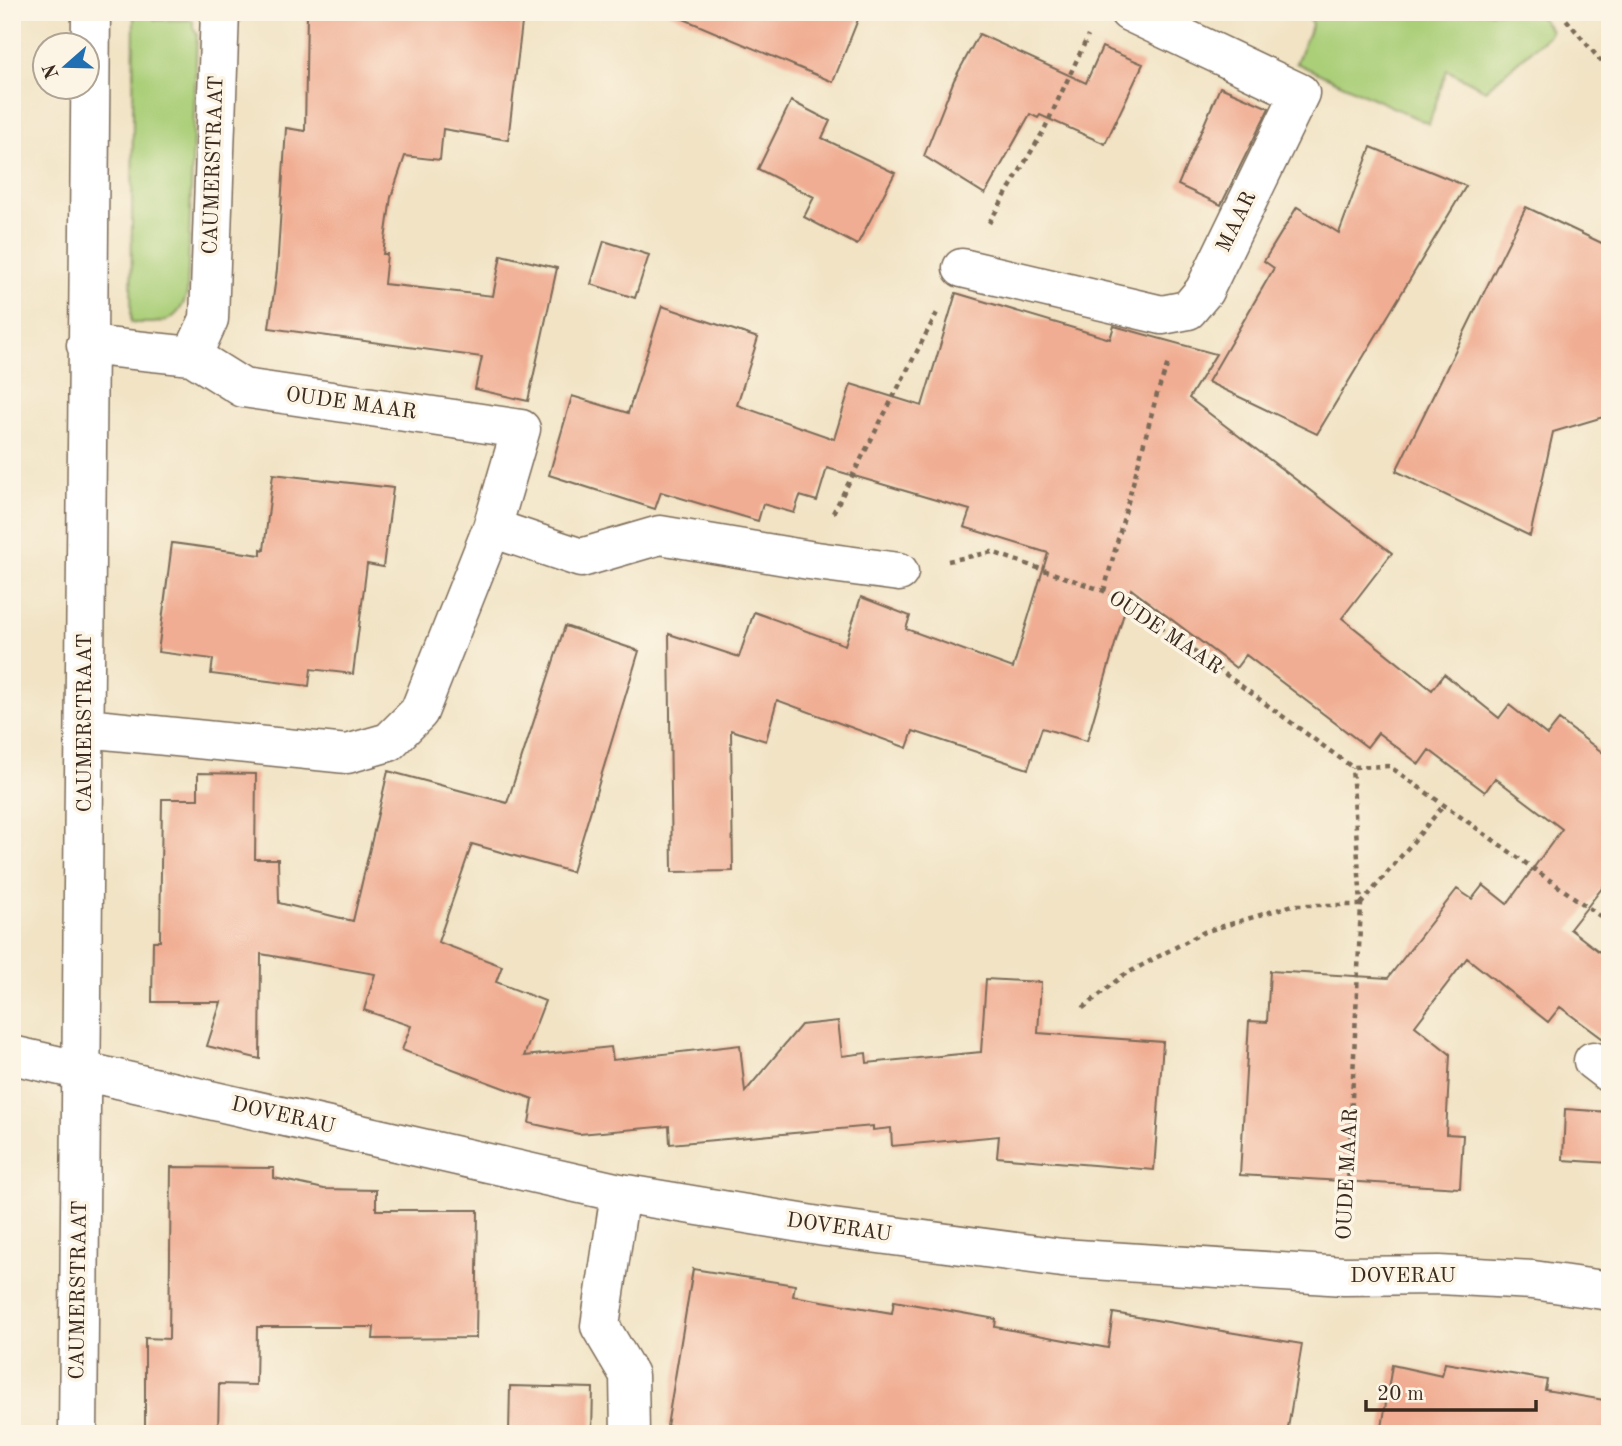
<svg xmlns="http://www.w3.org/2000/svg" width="1622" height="1446" font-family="'Old Standard TT',serif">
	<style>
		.green { fill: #abcf79; stroke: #737c4c; stroke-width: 2 }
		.building { fill: #f0ad93 }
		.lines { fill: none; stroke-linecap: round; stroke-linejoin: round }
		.street-casing { stroke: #7b6b58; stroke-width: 41 }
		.path { stroke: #7b6b58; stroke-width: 4.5; stroke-dasharray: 5 5; stroke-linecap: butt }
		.street { stroke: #fff; stroke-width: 38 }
		.labels { text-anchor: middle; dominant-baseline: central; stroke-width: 7; stroke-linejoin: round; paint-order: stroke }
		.street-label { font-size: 21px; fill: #3b2a1e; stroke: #fcf5e5 }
	</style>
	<rect width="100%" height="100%" fill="#fcf5e5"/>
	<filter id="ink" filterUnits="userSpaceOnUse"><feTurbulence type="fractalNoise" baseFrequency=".0143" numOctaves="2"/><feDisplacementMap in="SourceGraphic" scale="14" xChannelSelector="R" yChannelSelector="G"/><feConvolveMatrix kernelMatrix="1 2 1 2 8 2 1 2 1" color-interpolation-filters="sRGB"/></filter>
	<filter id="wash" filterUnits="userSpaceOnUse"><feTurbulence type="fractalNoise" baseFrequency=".00686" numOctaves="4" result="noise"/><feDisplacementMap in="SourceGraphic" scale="28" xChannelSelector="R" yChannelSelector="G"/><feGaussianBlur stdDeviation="1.57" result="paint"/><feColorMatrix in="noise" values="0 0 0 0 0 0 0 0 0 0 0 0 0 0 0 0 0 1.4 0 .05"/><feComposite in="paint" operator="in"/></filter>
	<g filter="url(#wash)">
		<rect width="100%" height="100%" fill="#f1e3c4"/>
		<path class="green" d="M134,12h18l3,8h38v7l4,7 -10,260c-10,32 -27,29 -56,29z
			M1294,12h242l15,18 -2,5 -64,55 -38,-20 -18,54 -133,-61 16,-38 -1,-5z"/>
		<g id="blocks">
			<path class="building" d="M307,12h198l-1,9 18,2 -14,117 -65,-11 -3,31 -35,-4 -14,41 -8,57h4l-3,30 109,12 8,-41 56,13 -29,133 -53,-12 7,-32 -213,-29 8,-58 9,-142 19,3z
				M667,12h194l-28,70z
				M979,34l107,49 16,-36 41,17 -38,80 -65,-29 -2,3 -8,-4 -45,80 -61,-38 30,-76z
				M1220,87l49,21 -48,97 -43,-20z
				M791,101l39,20 -8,17 73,35 -38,72 -53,-28 10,-20 -56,-28z
				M1371,147l95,39 -149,248 -109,-52 66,-114 -10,-7 33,-54 42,26z
				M1526,207l84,40v168l-57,17 -23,104 -134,-65z
				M604,241l45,14 -14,43 -44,-14z
				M956,293l154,46 4,-13 102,28 -27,44 203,155 -50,65 90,72 12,-16 55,44 10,-13 38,30 12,-15 51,38v120l-40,51 40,31v84l-50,-37 -12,15 -81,-64 -52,68 35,28 -4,80 17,1 -3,53 -220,-13 9,-154 18,1 3,-51 118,7 69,-89 15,10 11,-14 24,19 55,-75 -67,-51 -10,14 -56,-42 -10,14 -41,-31 -11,14 -121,-92 -10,13 -105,-79 -44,152 -45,-13 -14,41 -115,-38 -6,17 -130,-48 -11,41 -35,-11 2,141 -61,1 -3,-238 70,23 15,-45 91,33 16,-48 49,19 -4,13 107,39 35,-115 -84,-26 6,-17 -143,-42 -10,33 -17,-5 -6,17 -31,-9 -5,17 -97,-29 -6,17 -106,-34 23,-79 56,17 34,-107 96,32 -21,67 97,34 17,-55 71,22z
				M273,474l120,14 -10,79 -16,-3 -14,110 -42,-5 -2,17 -98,-12 2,-15 -55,-7 14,-109 89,12v-6l3,1z
				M565,626l74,25 -67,221 -100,-28 -34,98 64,24 -6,16 49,19 -21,55 87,-9 2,13 127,-15 5,47 56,-67 37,-4 4,35 24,-3 1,10 114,-11 5,-73 55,3 -3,51 125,9 -9,128 -157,-13 2,-21 -107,10 -1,-18 -18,2v-4l-203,18 -1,-18 -90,8 -50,-11 4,-24 -131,-49 9,-24 -47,-16 11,-36 -114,-20 -1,105 -53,-13 14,-44h-69l1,-61h7l2,-142h36v-26l58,1 -1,85h23l1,44 74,18 35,-150 119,32z
				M1565,1109l45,3v51l-47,-3z
				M171,1167l103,1v10l50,11 52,1v20h102l-2,128 -103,1 1,-12h-117l-1,58 -37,-1 -1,50 -73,-1v-95l24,1z
				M693,1269l102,16 -2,11 99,17 2,-12 102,18 -1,8 113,21 5,-35 189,31 -15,90h-572l-48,-8z
				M1445,1363l102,17 -2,10 65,11v33h-229l11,-69 50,11z
				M510,1386l83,2 -1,46h-83z"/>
		</g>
	</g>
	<g filter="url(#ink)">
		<use href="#blocks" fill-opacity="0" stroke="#7b6b58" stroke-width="2"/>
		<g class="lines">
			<defs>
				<path id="street" d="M962,268l200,47 26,-5 16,-19 96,-198 -171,-81
					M192,356l17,-37 11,-307
					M492,528l89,30 79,-23 149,25 90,12
					M85,728l262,26 42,-12 30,-30 73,-184 29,-99 -278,-41 -51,-32 -106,-11
					M12,1055l608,138 205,34 237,31 282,18 95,-1 94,5 77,11
					M1593,1061l17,13
					M620,1193l-20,133 29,49 1,59
					M78,1434l13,-1422"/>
			</defs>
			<use href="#street" class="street-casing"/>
			<path class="path" d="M1560,12l50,60
				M989,223l55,-93 44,-94
				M833,513l106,-204
				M948,561l44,-9 112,39 43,26 205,150 37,-1 221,157
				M1104,591l53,-197 11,-31
				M1361,904l83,-99
				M1083,1008l39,-32 82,-44 89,-27h68
				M1346,1227l15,-322 -9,-138"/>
			<use href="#street" class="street"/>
		</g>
	</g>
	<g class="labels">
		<g class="street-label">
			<text transform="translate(214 165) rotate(-88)">CAUMERSTRAAT</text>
			<text transform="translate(1237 222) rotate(-64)">MAAR</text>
			<text transform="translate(351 404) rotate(8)">OUDE MAAR</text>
			<text transform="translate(1165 633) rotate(34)">OUDE MAAR</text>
			<text transform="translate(85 723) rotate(-90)">CAUMERSTRAAT</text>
			<text transform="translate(283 1116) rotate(13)">DOVERAU</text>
			<text transform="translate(1348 1174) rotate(-87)">OUDE MAAR</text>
			<text transform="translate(839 1228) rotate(8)">DOVERAU</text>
			<text x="1403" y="1276">DOVERAU</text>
			<text transform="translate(79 1290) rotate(-89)">CAUMERSTRAAT</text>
		</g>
	</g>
	<rect width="1622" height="1446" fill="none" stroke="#fcf5e5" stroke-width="42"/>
	<g transform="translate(66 66) rotate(250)"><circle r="33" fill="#fcf5e5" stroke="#afa495" stroke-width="2"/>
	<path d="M0-5L12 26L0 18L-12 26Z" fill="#1f6fb2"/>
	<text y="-10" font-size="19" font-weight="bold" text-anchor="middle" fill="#3b2a1e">N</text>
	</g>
	<path d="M1366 1400v10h170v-10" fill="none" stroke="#3b2a1e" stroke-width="3.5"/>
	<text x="1377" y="1400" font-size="21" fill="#3b2a1e" stroke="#fcf5e5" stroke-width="5" paint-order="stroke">20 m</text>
</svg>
